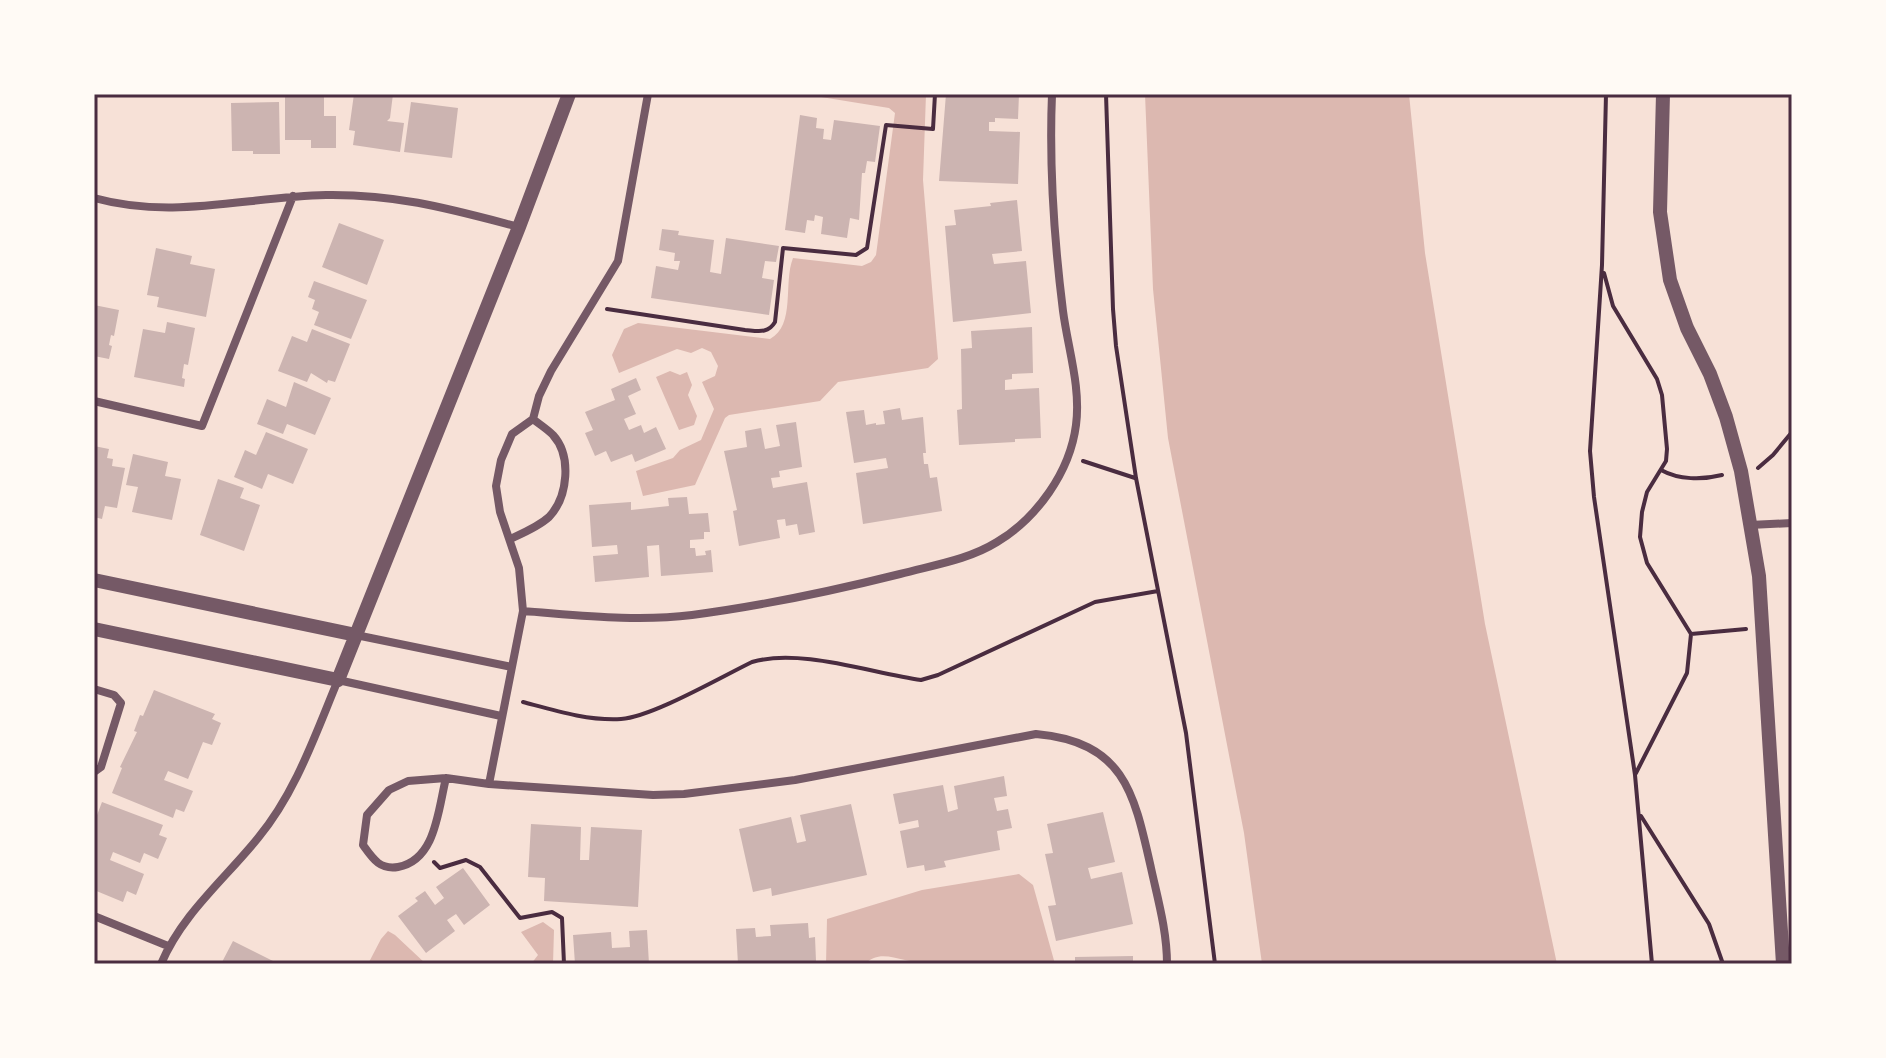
<svg xmlns="http://www.w3.org/2000/svg" width="1886" height="1058" font-family="'Noto Sans',sans-serif">
	<style>
		.water { fill: #dcb8b0 }
		.building { fill: #ccb4b1 }
		.lines { fill: none; stroke-linecap: round; stroke-linejoin: round }
		.path { stroke: #4a2c40; stroke-width: 4 }
		.minor { stroke: #755966; stroke-width: 8 }
		.tertiary { stroke: #755966; stroke-width: 14 }
		.neatline { fill: none; stroke: #4a2c40; stroke-width: 3 }
	</style>
	<rect width="100%" height="100%" fill="#f7e1d7"/>
	<path class="water" d="M818,94h108l-3,86 15,179 -10,9 -90,14 -18,19 -91,14 -4,3 -30,67 -52,11 -7,-25 37,-13 7,-8 21,-10 13,-31 -12,-27 13,-6 3,-10 -7,-14 -9,-4 -11,5 -14,-4 -58,24 -7,-18 12,-26 14,-6 132,16c26,-14 13,-56 23,-81l69,8 9,-4 5,-7 19,-142 -6,-5 -68,-11z
		M1145,94h264l16,159 60,371 72,340h-295l-18,-131 -76,-395 -15,-149z
		M670,371l10,4 7,-3 5,13 -4,10 9,21 -3,9 -15,5 -23,-53z
		M1019,874l14,11 22,79c-49,0 -102,6 -150,-4 -15,-3 -28,-8 -40,4h-39l1,-45 95,-29z
		M543,922l11,8 -1,34h-22l7,-9 -17,-23z
		M388,931l7,4 31,29h-58l13,-25z"/>
	<path class="building" d="M285,94h39v22h12v32h-25v-8h-26z
		M354,94h39l-3,24 -3,3 17,2 -4,29 -47,-7 2,-14 -6,-1z
		M946,94h73l-1,25 -23,-1v4h-6v9l31,1 -2,52 -79,-3z
		M279,102l1,52h-27v-3h-21l-1,-48z
		M411,102l47,6 -6,50 -48,-6z
		M800,115l17,3 -1,10 8,1 -1,10 8,1 3,-20 46,6 -5,36 -8,-1 -2,12h-3l-3,47 -9,-2 -3,20 -26,-4 2,-17 -8,-2 -1,6 -7,-1 -2,13 -20,-3z
		M1017,200l5,51 -30,3 2,10 32,-3 5,52 -78,9 -8,-96 11,-1 -2,-15 37,-4 -1,-3z
		M339,223l45,17 -17,45 -45,-18z
		M662,229l17,2 -1,4 36,5 -4,32 11,2 5,-36 53,8 -3,16 -11,-1 -3,17 12,2 -5,35 -118,-17 5,-32 22,4 2,-9h-6l1,-8 -16,-3z
		M156,248l36,8 -2,8 25,5 -9,48 -49,-10 2,-10 -12,-2z
		M314,281l53,19 -16,39 -37,-14 5,-13 -7,-3 3,-9 -7,-3z
		M94,305l25,5 -5,26 -3,-1 -2,10 3,1 -3,13 -15,-3z
		M167,322l28,6 -7,37 -4,-1 -2,14 3,1 -1,8 -50,-10 9,-48 22,4z
		M1032,327l1,46 -21,1v5l-7,1v10l34,-2 2,50 -26,1v3l-56,3 -2,-35 5,-1 -1,-60 11,-1 -1,-17z
		M312,329l38,15 -15,38 -7,-2 -1,3 -16,-10 -4,9 -29,-11 14,-35 15,6z
		M636,378l5,12 -13,6 8,18 -12,5 5,11 12,-5 3,8 12,-6 10,22 -31,13 -3,-8 -21,8 -5,-11 -11,5 -10,-23 8,-3 -8,-18 30,-12 -4,-11z
		M294,382l37,16 -16,37 -28,-11 -4,10 -26,-10 10,-25 19,8z
		M900,408l2,12 21,-3 3,36h-3l1,11h4l2,14 7,-1 5,34 -79,13 -7,-51 32,-5 -2,-10 -32,5 -8,-51 18,-2 2,15 10,-2v2l9,-1 -2,-13z
		M796,422l6,45 -23,4 1,6 -9,1 2,10 34,-6 8,50 -16,3 -2,-11 -11,2 -1,-7 -8,1 3,18 -41,8 -6,-35 4,-1 -13,-59 23,-4 -2,-16 16,-3 4,21 15,-3 -4,-21z
		M266,432l42,17 -15,35 -25,-10 -6,15 -28,-12 11,-27 11,5z
		M94,446l15,3 -2,9 6,1 -1,7 13,2 -8,40 -12,-2 -3,13 -8,-2z
		M133,454l35,8 -3,14 16,3 -9,41 -40,-8 6,-25 -12,-2z
		M218,479l26,9 -4,10 20,7 -16,46 -44,-16z
		M687,497l2,17 19,-1 2,19h-6v7l-14,1v8h5l1,8 10,-1 -1,-4 6,-1 2,22 -52,4 -2,-31 -12,1 2,31 -54,5 -2,-26 25,-2 -1,-9 -25,2 -3,-42 42,-3v8l38,-4 -1,-8z
		M154,690l61,24 -3,5 9,4 -9,22 -9,-3 -15,37 -20,-8 -4,9 29,11 -9,21 -8,-3 -3,9 -61,-25 10,-25 -2,-1 17,-35 -3,-1 6,-16 3,1z
		M1004,776l3,20 -13,2 3,13 11,-2 4,19 -15,3 3,19 -56,11 2,6 -21,4 -1,-6 -17,3 -7,-37 19,-4 -1,-7 -19,4 -6,-30 50,-9 5,27 10,-3 -4,-23z
		M102,802l61,23 -4,10 8,3 -9,21 -14,-6 -4,10 -27,-11 -3,8 34,14 -8,21 -9,-4 -4,11 -29,-12v-67z
		M851,804l16,71 -95,21 -1,-8 -18,4 -14,-63 52,-12 6,26 9,-2 -6,-26z
		M1103,812l12,50 -27,6 3,11 31,-7 11,52 -77,17 -8,-35 8,-1 -11,-51 8,-1 -6,-29z
		M531,824l50,3 -1,33h9l2,-33 51,3 -4,77 -94,-6 1,-23 -17,-1z
		M463,868l27,37 -26,20 -8,-11 -9,6 8,11 -29,22 -28,-37 20,-15 -3,-3 10,-7 10,14 9,-7 -8,-11z
		M808,923l1,15 6,-1 1,24h-4v3h-74l-2,-35 19,-1 1,9 15,-1 -1,-11z
		M647,930l2,34h-74l-2,-29 38,-3 1,16 18,-1 -1,-16z
		M233,941l46,23h-58z
		M1133,956v8h-58v-7z"/>
	<g class="lines">
		<path class="path" d="M1106,94l7,215 3,37 20,132 50,255 29,231
			M1606,94l-4,171 -12,186 4,46 41,278 17,189
			M1604,273l9,33 44,73 5,16 5,54 -1,12 -19,31 -5,20 -2,25 7,26 44,71 -4,39 -51,100
			M607,309l138,21c13,1 23,4 30,-8l8,-74 73,7 11,-7 19,-123 47,4 2,-35
			M1083,461l52,17
			M1758,468l15,-13 19,-23
			M1661,470c18,10 41,10 61,5
			M1691,634l55,-5
			M523,702c30,8 65,19 98,17 31,-2 100,-42 131,-57 48,-14 119,11 169,18l17,-5 157,-73 63,-11
			M1641,816l68,108 14,40
			M434,862l6,6 26,-8 14,7 40,51 32,-6 10,6 2,46"/>
		<path class="minor" d="M94,198c80,22 151,-1 232,-3 72,-1 124,14 193,32
			M94,401l108,25 91,-230
			M1750,525l42,-2
			M510,539c13,-6 28,-12 39,-22 19,-20 23,-61 4,-82 -6,-6 -14,-11 -20,-16
			M523,611c55,4 113,11 169,4 69,-9 140,-24 208,-41 33,-9 68,-14 97,-32 40,-24 73,-70 79,-117 5,-38 -8,-76 -13,-114 -9,-72 -14,-144 -11,-217
			M356,635l156,32
			M94,689l20,6 7,8 -20,64 -7,5
			M446,778c-8,32 -10,82 -48,89 -18,3 -25,-8 -35,-22l4,-30 22,-25 19,-9 38,-3 43,6 164,11 31,-1 111,-14 241,-46c88,8 98,58 115,134 7,32 16,63 16,96
			M489,784l34,-173 -4,-43 -19,-56 -4,-26 5,-26 11,-26 21,-15 6,-23 12,-25 67,-110 30,-167
			M94,916l74,30
			M161,964c21,-50 64,-85 97,-126 38,-46 57,-103 80,-158l163,36"/>
		<path class="tertiary" d="M1663,94l-3,118 10,68 17,48 23,46 16,43 15,54 18,105 24,388
			M94,580l262,55
			M94,629l244,51 181,-453 50,-133"/>
	</g>
	<rect width="1886" height="1058" fill="none" stroke="#fffaf5" stroke-width="192"/>
	<rect x="96" y="96" width="1694" height="866" class="neatline"/>
</svg>
